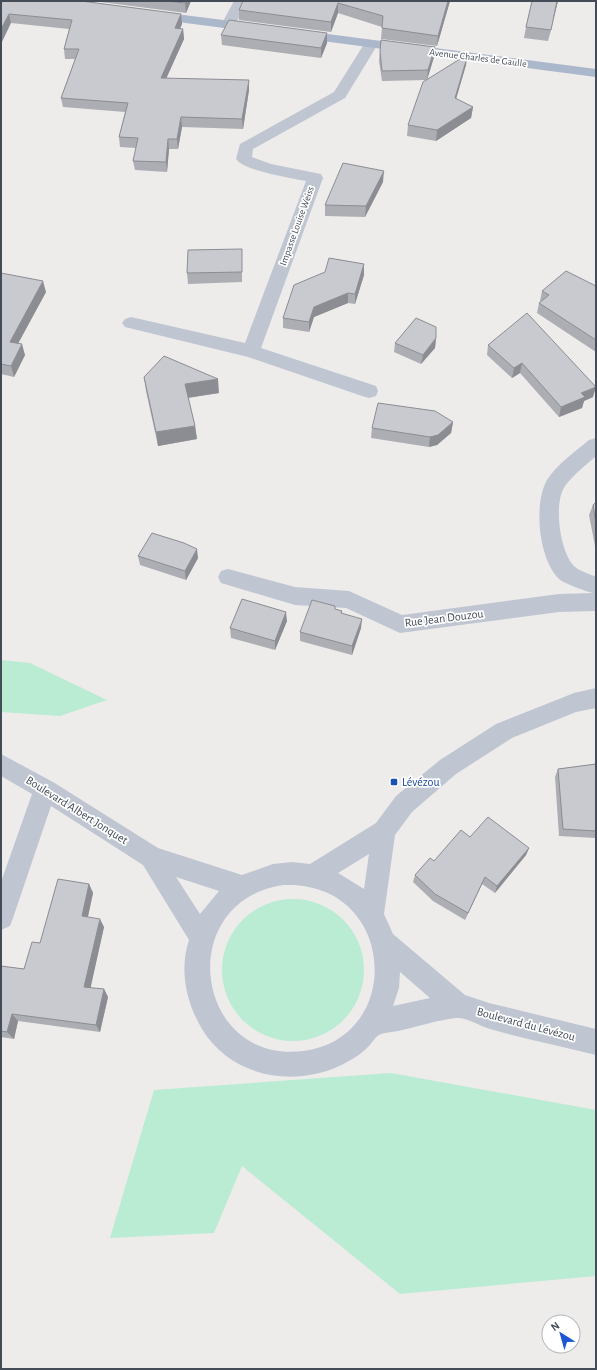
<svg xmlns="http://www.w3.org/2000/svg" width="597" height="1370" font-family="'Alegreya Sans',sans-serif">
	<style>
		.green { fill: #b9ecd3 }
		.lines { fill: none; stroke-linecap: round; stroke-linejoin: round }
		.minor { fill: #bfc6d1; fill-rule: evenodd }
		.major { fill: #abb7ca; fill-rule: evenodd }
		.wall { fill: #acaeb3 }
		.shaded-wall { fill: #8c8d92 }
		.building { fill: #c8cad0; stroke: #8c8d92 }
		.transit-dot { fill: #1a4fb4; stroke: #fff; stroke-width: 1.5 }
		.labels { text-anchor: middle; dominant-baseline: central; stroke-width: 3.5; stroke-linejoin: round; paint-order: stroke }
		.far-street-label { font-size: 10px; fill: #444c58; stroke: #fff }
		.street-label { font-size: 12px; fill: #444c58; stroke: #fff }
		.transit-label { font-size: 12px; fill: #164399; stroke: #fff; text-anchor: start }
	</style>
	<rect width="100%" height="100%" fill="#eeebeb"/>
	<path class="green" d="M1,660l29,3 77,37 -47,16 -59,-4z
		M222 970a71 71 0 1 1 142 0a71 71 0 1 1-142 0Z
		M391,1073l205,37v166l-196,18 -158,-128 -28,67 -104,5 44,-148z"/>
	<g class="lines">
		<path class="minor" d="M234,1h14l-15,27h-10l-2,-3z
			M371,40l5,1 2,3 -33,54 -92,51 -1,8 19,7 50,10 2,4 -62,170 115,38 2,5 -2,5 -7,2 -7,-2 -114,-39 -123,-30 -3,-4 3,-4 6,-2 114,26 61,-162c-15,-3 -62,-10 -70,-22l4,-15 94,-52 32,-51z
			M596,438v18c-10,9 -23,19 -31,30 -12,17 -5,66 9,80 5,5 16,8 22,11v34l-37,1 -159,21 -54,-25 -51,-3 -74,-22 -3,-6 3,-6 7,-2 67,18 54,4 53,24 157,-21 34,-1c-8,-2 -28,-9 -34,-14 -20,-19 -26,-75 -12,-99 10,-16 28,-28 42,-40z
			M596,688v20l-20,4 -64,26 -56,36 -44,38 -17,23 -11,79 9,20 72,61 24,8 107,26v26c-35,-9 -71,-16 -106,-26 -10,-3 -24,-12 -34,-11 -18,2 -36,8 -54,12 -7,2 -17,2 -23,5 -4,2 -7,8 -10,11 -7,7 -14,12 -22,16 -48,27 -115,17 -145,-33 -16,-27 -23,-59 -13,-89l-46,-75 -92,-59 -38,112 -3,8 -9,4v-48l31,-88 -31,-18v-22l52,28 105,66 84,27 31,-11 19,-2 18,2 66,-41 20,-27 44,-36 56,-36 78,-31zM369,854l-5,35 -26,-16zM176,877l43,14 -19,23zM283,885c114,-5 123,153 20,166 -109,13 -130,-149 -20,-166zM400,972l30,26 -37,8 6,-18z"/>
		<path class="major" d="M152,11l103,13 5,1 2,3 -2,3 -5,1 -108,-14 -2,-3 2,-3z
			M297,30l299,39v8l-304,-40 -2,-3 2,-3z"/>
	</g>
	<path class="wall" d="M1,1l180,13 1,10 -2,5h3l1,10 -18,39 83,12 -6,39 -61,-2 -4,22h-9l-2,23 -32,-2 -2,-9 3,-13 -16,-1 -1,-10 6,-25 -62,-5 -2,-9 14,-39h-10l-1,-10 5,-20 -58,-6z
		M93,1h98l-5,12z
		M243,1h207l-13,45 -56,-7 1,-12 -44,-14 -7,19 -92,-12v-10z
		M532,1h26l-10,40 -24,-3 2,-11z
		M327,33v10l-6,15 -99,-13 -1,-10z
		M381,40l54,7 -1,10 -7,23 39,-15 -10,34 17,8 -2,11 -35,23 -29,-5 1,-11 19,-45 -45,1 -3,-20z
		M383,182l-18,35 -40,-1v-11z
		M242,259v23l-54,2 -1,-11z
		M364,264v11l-9,29 -7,-1 -34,14 -5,15 -26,-4v-10z
		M1,273l45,19 -28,51 7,12 -11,22 -13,-3z
		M596,286v66l-59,-39 2,-10 2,-1 -1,-1 2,-10z
		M436,338l-1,10 -14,16 -27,-12 1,-9z
		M488,345l105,52 -9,4 -2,7 -23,9 -39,-44 -8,5 -25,-23z
		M144,377l75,16 -31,5 7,28 2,13 -39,7 -12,-55z
		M453,422l-2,11 -14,12 -8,2 -58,-9 1,-10z
		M596,502v44h-1l-6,-31 4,-10z
		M138,556l60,2 -12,22 -46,-15z
		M335,609l7,2v2l19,15 -9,27 -52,-14v-9z
		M287,621l-12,29 -44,-12 -1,-10z
		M596,764v74l-37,-2 -4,-59 3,-8z
		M470,837l59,11 -3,7 -31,38 -13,-9 -17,36 -32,-19 -20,-19 2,-7 19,-14z
		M89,884l4,9 -5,24 16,10 -14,61 14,1 4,8 -8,35 -82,-11 -4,18 -13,-2v-71l23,3 16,-26z"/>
	<path class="shaded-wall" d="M186,1h5l-5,12 -1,-10z
		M448,1h2l-13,45 1,-10z
		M557,1h1l-10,40 3,-11z
		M338,3v10l-7,19v-10z
		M9,14l2,9 -10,21v-15z
		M181,14l1,10 -6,14 -1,-10z
		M183,29l1,10 -22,49 -1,-10z
		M327,33v10l-6,15v-10z
		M435,47l-1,10 -7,23 1,-10z
		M468,54l-2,11 -13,44 2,-11z
		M249,80v10l-6,39 -1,-10z
		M473,107l-2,11 -35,23 1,-11z
		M181,117l1,10 -4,22 -1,-10z
		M168,139l1,10 -2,23 -1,-10z
		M384,171l-1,11 -18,35 1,-11z
		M364,264v11l-9,29v-10z
		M43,281l3,11 -33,61 -3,-11z
		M348,293v10l-34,14 -5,15v-10l5,-15z
		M436,338l-1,10 -14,16 2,-9z
		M22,344l3,11 -11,22 -3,-11z
		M522,363l-2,10 -8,5 2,-10z
		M218,379l1,14 -33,5 -1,-14z
		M596,387l-3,10 -9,4 -2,7 -23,9 2,-10 20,-14z
		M453,422l-2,11 -14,12 -8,2 1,-10z
		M195,426l2,13 -39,7 -2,-14z
		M197,549l1,9 -12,22 -1,-9z
		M286,612l1,9 -12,29v-9z
		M362,619l-1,9 -9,27v-9z
		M529,848l-3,7 -31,38 2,-7z
		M485,877l-3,7 -17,36 3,-7z
		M89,884l4,9 -7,32 -4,-9z
		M100,919l4,8 -15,68 -5,-8z
		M104,989l4,8 -8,35 -4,-7z
		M12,1014l6,7 -4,18 -7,-7z"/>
	<path class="building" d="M1,1h80l100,13 -6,14 8,1 -22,49 88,2 -7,39 -61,-2 -4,22h-9l-2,23 -33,-1 5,-23 -19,-1 9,-34 -67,-5 18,-49h-15l8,-29 -63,-6 -8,15z
		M167,1h19l-1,2z
		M243,1h205l-10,35 -56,-8 1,-12 -45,-13 -7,19 -92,-12z
		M532,1h25l-6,29 -25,-3z
		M229,20l98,13 -6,15 -100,-13z
		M381,40l54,7 -7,23 -46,1 -2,-20z
		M468,54l-13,44 18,9 -36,23 -29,-5 15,-43z
		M343,163l41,8 -18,35 -41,-1z
		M242,249v23l-55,1 1,-23z
		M329,258l35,6 -9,30 -7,-1 -34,14 -5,15 -26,-4 11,-33 31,-13z
		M566,271l30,15v54l-57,-37 10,-8 -7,-4z
		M1,273l42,8 -33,61 12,2 -11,22 -10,-2z
		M527,313l69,74 -15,6 4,4 -24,10 -39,-44 -8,5 -26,-23z
		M416,318l20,9v11l-13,17 -28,-12z
		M164,356l54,23 -33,5 10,42 -39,6 -12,-55z
		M378,403l57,8 18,11 -15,13 -8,2 -58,-9z
		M596,502v22l-3,-19z
		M152,533l32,10 13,6 -12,22 -47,-15z
		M242,599l44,13 -11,29 -45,-13z
		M312,600l23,6v3l7,2 -1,2 21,6 -10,27 -52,-14z
		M596,764v67l-33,-2 -5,-60z
		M488,817l41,31 -32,38 -12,-9 -17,36 -33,-19 -20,-19 15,-17 4,3 27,-31 9,7z
		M58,879l31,5 -7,32 18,3 -16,68 20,2 -8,36 -84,-11 -5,18 -6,-1v-65l23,3 8,-27 8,1z"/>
	<rect class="transit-dot" x="390" y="778" width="8" height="8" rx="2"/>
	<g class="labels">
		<g class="far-street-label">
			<text transform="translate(478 58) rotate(7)">Avenue Charles de Gaulle</text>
			<text transform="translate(297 226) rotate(-70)">Impasse Louise Weiss</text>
		</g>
		<g class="street-label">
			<text transform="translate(444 618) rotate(-7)">Rue Jean Douzou</text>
			<text transform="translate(77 810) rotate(32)">Boulevard Albert Jonquet</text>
			<text transform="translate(526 1024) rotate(15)">Boulevard du Lévézou</text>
		</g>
		<g class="transit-label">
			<text x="402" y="782">Lévézou</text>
		</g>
	</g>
	<rect width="597" height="1370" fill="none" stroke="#444c58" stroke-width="4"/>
	<g transform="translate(561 1334) rotate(323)"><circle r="19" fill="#ffffff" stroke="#b4b7bc"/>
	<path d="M0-3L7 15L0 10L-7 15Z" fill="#1d57d6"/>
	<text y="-6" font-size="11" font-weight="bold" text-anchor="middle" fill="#444c58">N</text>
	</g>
</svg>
